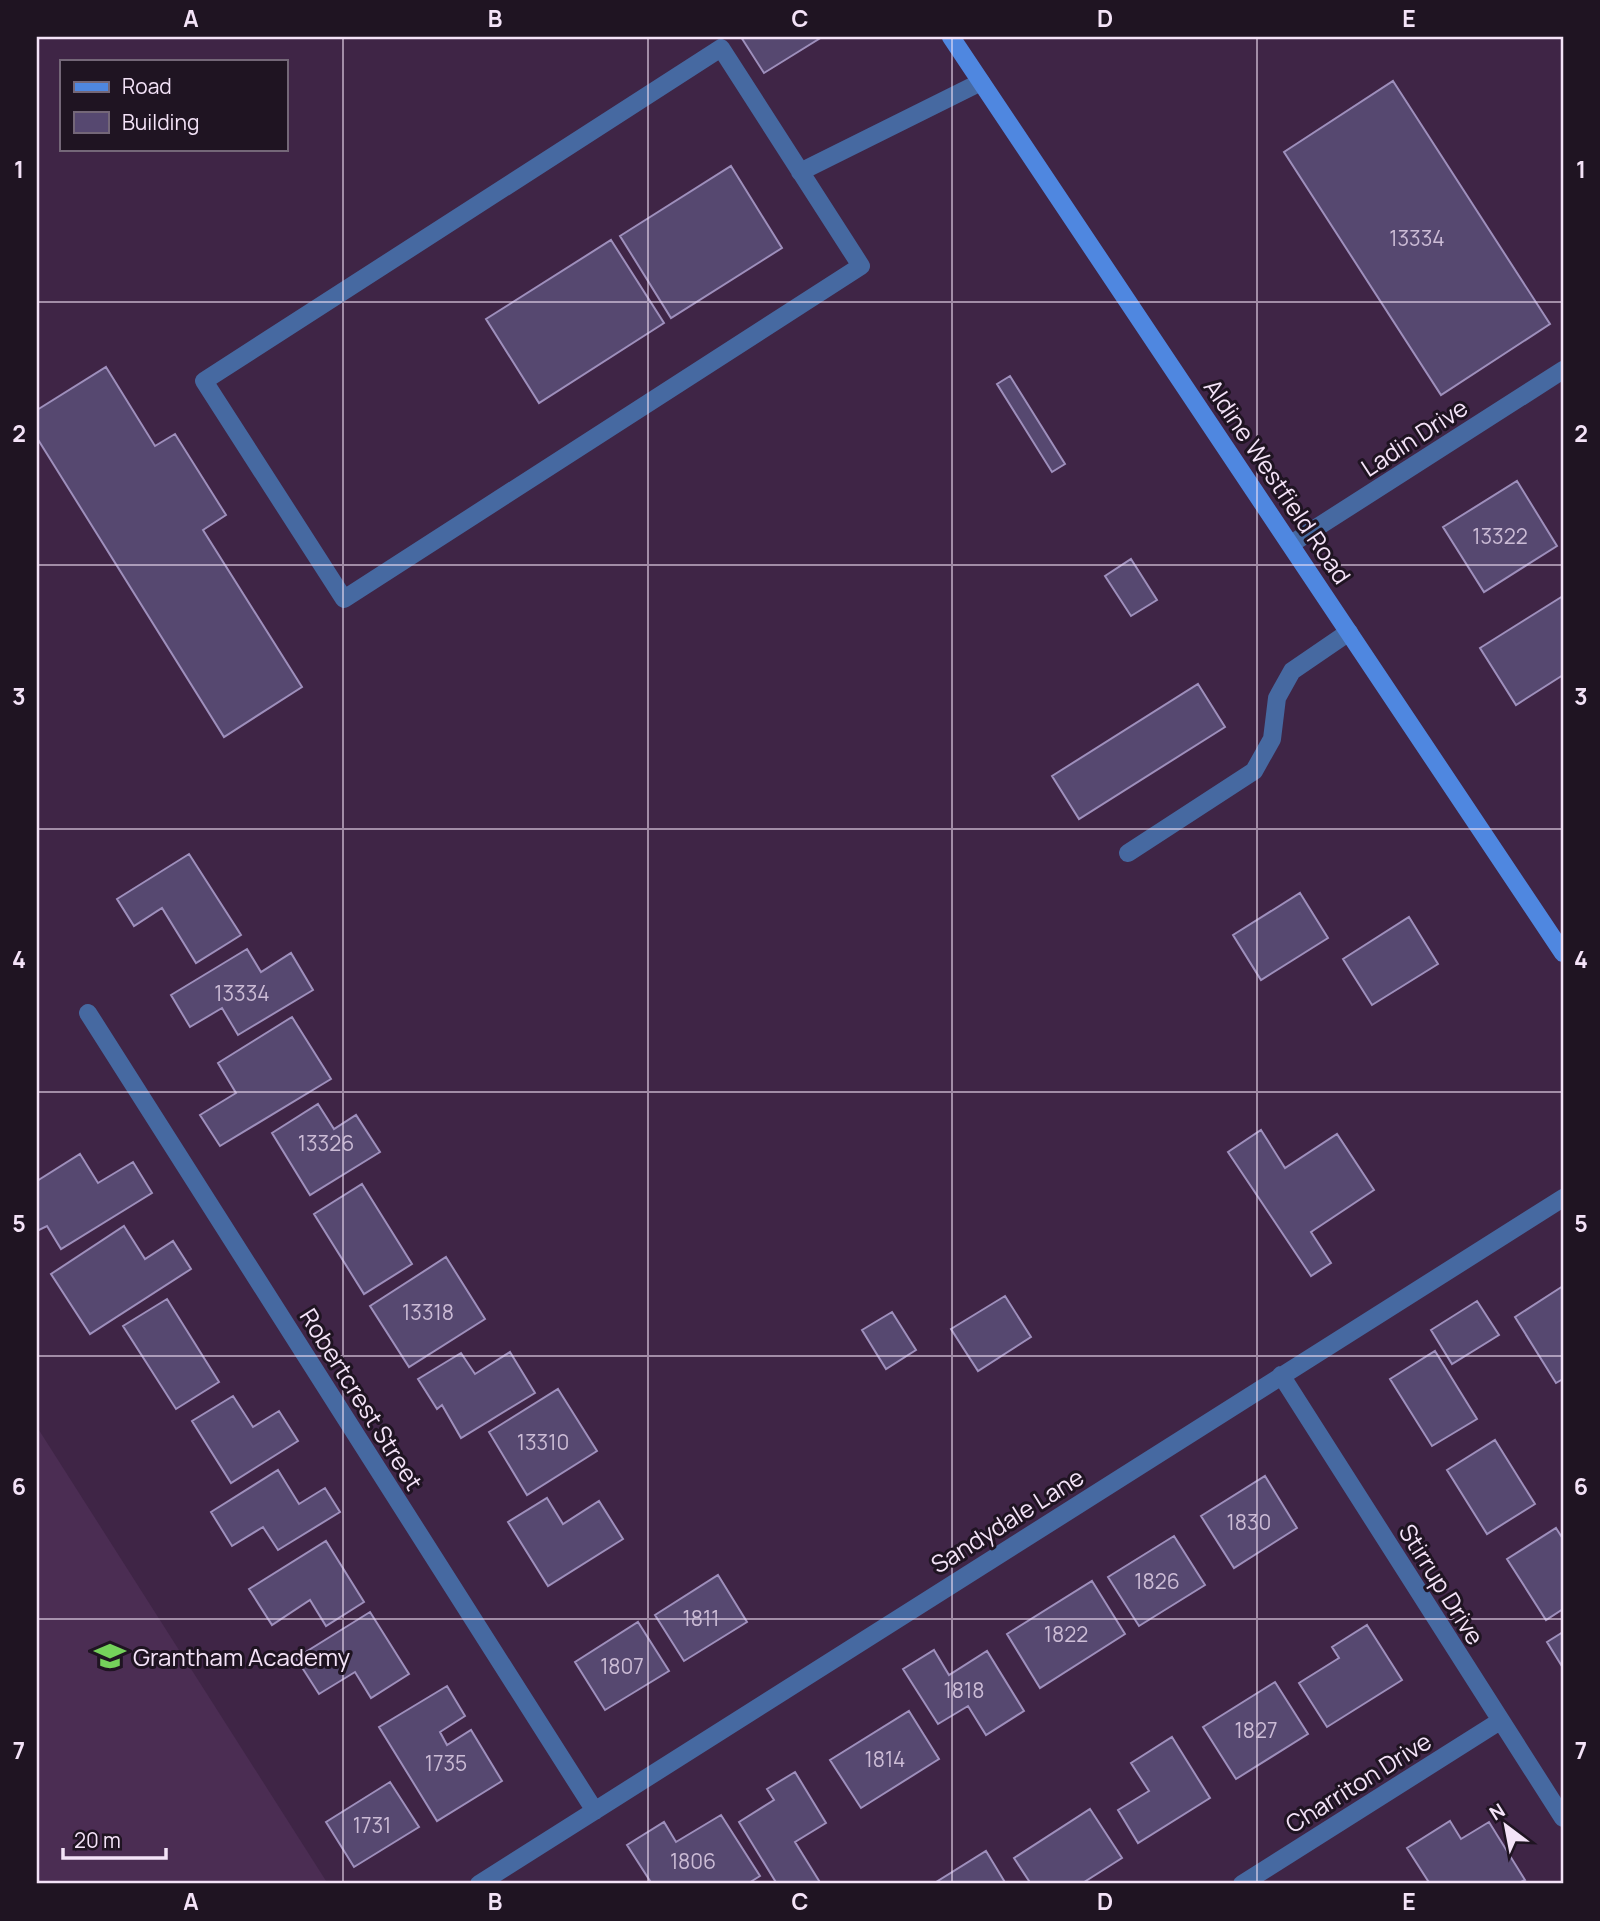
<svg xmlns="http://www.w3.org/2000/svg" width="1600" height="1921" font-family="Manrope,sans-serif">
	<style>
		.built { fill: #4b2d53 }
		.building { fill: #564870; stroke: #9e8fbc; stroke-width: 2 }
		.lines { fill: none; stroke-linecap: round; stroke-linejoin: round }
		.service { stroke: #4669a1; stroke-width: 18 }
		.minor { stroke: #4669a1; stroke-width: 18 }
		.secondary { stroke: #4f87e0; stroke-width: 18 }
		.grid { fill: none; stroke: #f4e3f8; stroke-width: 2; stroke-opacity: 0.55 }
		.labels { text-anchor: middle; dominant-baseline: central; stroke-width: 6; stroke-linejoin: round; paint-order: stroke }
		.number-label { font-size: 21px; fill: #ccbcd6 }
		.street-label { font-size: 24px; fill: #f4e3f8; stroke: #1f1422 }
		.poi-label { font-size: 24px; fill: #f4e3f8; stroke: #1f1422; text-anchor: start }
		.neatline { fill: none; stroke: #f4e3f8; stroke-width: 2.5 }
		.grid-label { font-size: 23px; text-anchor: middle; font-weight: bold; fill: #f4e3f8 }
	</style>
	<rect width="100%" height="100%" fill="#3f2546"/>
	<path class="built" d="M37,1427l291,457h-291z"/>
	<path class="building" d="M741,37h81l-58,36z
		M1393,81l157,243 -109,71 -157,-243z
		M731,166l51,82 -111,70 -51,-82z
		M611,240l53,83 -125,80 -53,-84z
		M106,367l49,79 20,-12 51,81 -23,15 99,157 -78,50 -187,-299v-28z
		M1010,376l55,88 -13,8 -55,-88z
		M1517,481l40,65 -73,46 -41,-65z
		M1131,559l26,41 -26,16 -26,-40z
		M1563,596v79l-47,30 -36,-57z
		M1198,684l27,43 -146,92 -27,-43z
		M189,854l52,81 -45,28 -34,-55 -28,18 -17,-27z
		M1300,893l28,45 -67,42 -28,-45z
		M1409,917l29,47 -66,41 -29,-46z
		M247,949l14,23 30,-19 22,37 -75,45 -16,-27 -32,19 -19,-32z
		M292,1017l39,62 -111,67 -20,-31 36,-22 -18,-30z
		M318,1104l16,25 22,-14 24,37 -70,43 -38,-62z
		M1261,1130l24,38 52,-34 37,56 -63,42 20,31 -20,13 -83,-124z
		M80,1154l18,29 35,-21 19,31 -91,56 -14,-23 -10,5v-50z
		M362,1184l50,80 -48,30 -50,-80z
		M124,1226l21,33 28,-18 18,28 -101,65 -39,-60z
		M446,1257l39,62 -76,48 -39,-61z
		M1563,1286v93l-7,4 -41,-66z
		M1005,1296l26,41 -53,34 -27,-42z
		M167,1299l52,83 -43,27 -53,-83z
		M1477,1301l22,34 -47,29 -21,-34z
		M892,1312l24,38 -30,19 -24,-39z
		M1435,1351l42,68 -45,27 -42,-67z
		M510,1352l25,41 -74,45 -19,-33 -5,4 -19,-30 43,-26 14,21z
		M558,1389l39,62 -70,44 -38,-63z
		M233,1396l20,31 26,-16 19,30 -67,42 -39,-62z
		M1495,1440l40,64 -48,30 -40,-64z
		M278,1470l21,34 26,-16 15,24 -62,38 -15,-23 -31,19 -21,-34z
		M1265,1476l32,52 -63,40 -33,-52z
		M547,1498l16,26 36,-23 24,38 -75,47 -40,-64z
		M1556,1528l7,11v70l-17,11 -39,-61z
		M1174,1536l31,49 -66,41 -31,-49z
		M326,1541l38,61 -38,24 -16,-26 -38,25 -23,-36z
		M718,1575l29,47 -63,39 -29,-46z
		M1092,1581l33,53 -85,54 -33,-54z
		M370,1612l39,62 -38,24 -16,-26 -36,22 -23,-36z
		M638,1622l31,49 -64,39 -30,-48z
		M1367,1625l35,55 -75,47 -28,-44 40,-25 -7,-11z
		M1563,1632v36l-16,-26z
		M934,1650l15,25 38,-24 37,60 -38,24 -18,-29 -30,18 -35,-55z
		M1275,1682l33,52 -72,45 -33,-52z
		M447,1686l18,30 -25,16 7,13 24,-15 31,51 -65,40 -58,-94z
		M909,1711l30,48 -78,49 -31,-48z
		M1172,1737l38,61 -72,45 -20,-33 31,-19 -18,-28z
		M795,1772l31,51 -31,19 26,42h-44l-38,-62 35,-22 -7,-11z
		M390,1782l29,45 -65,40 -28,-45z
		M1090,1809l32,49 -41,26h-50l-17,-26z
		M721,1815l39,61 -13,8h-95l-25,-39 37,-23 12,20z
		M1450,1821l11,18 28,-17 36,58 -8,4h-87l-23,-36z
		M986,1851l20,33h-73z"/>
	<g class="lines">
		<path class="service" d="M721,48l140,218 -517,333 -140,-218z
			M800,172l181,-90
			M1128,853l126,-82 18,-32 5,-41 15,-27 57,-39"/>
		<path class="minor" d="M1291,544l272,-174
			M88,1013l507,798
			M1281,1375l282,443
			M479,1884l1084,-686
			M1242,1884l258,-163"/>
		<path class="secondary" d="M951,37l612,916"/>
	</g>
	<path class="grid" d="M343,37v1847M648,37v1847M952,37v1847M1257,37v1847M37,302h1526M37,565h1526M37,829h1526M37,1092h1526M37,1356h1526M37,1619h1526"/>
	<defs>
		<symbol id="school-bare" viewBox="-9 -9 18 18"><path d="M0-5L7-2L0 1L-7-2ZM-4 1L0 2.5L4 1V4Q0 6-4 4Z" fill="#75d25b" stroke="#1f1422" stroke-width="2.5" paint-order="stroke"/></symbol>
	</defs>
	<g fill-rule="evenodd">
		<use href="#school-bare" x="88" y="1634" width="44" height="44"/>
	</g>
	<g class="labels">
		<g class="number-label">
			<text x="1417" y="238">13334</text>
			<text x="1500" y="536">13322</text>
			<text x="242" y="993">13334</text>
			<text x="326" y="1143">13326</text>
			<text x="428" y="1312">13318</text>
			<text x="543" y="1442">13310</text>
			<text x="1249" y="1522">1830</text>
			<text x="1157" y="1581">1826</text>
			<text x="701" y="1618">1811</text>
			<text x="1066" y="1634">1822</text>
			<text x="622" y="1666">1807</text>
			<text x="964" y="1690">1818</text>
			<text x="1256" y="1730">1827</text>
			<text x="885" y="1759">1814</text>
			<text x="446" y="1763">1735</text>
			<text x="372" y="1825">1731</text>
			<text x="693" y="1861">1806</text>
		</g>
		<g class="street-label">
			<text transform="translate(1414 437) rotate(-33)">Ladin Drive</text>
			<text transform="translate(1278 481) rotate(56)">Aldine Westfield Road</text>
			<text transform="translate(362 1399) rotate(58)">Robertcrest Street</text>
			<text transform="translate(1007 1520) rotate(-32)">Sandydale Lane</text>
			<text transform="translate(1442 1584) rotate(58)">Stirrup Drive</text>
			<text transform="translate(1358 1782) rotate(-32)">Charriton Drive</text>
		</g>
		<g class="poi-label">
			<text x="133" y="1656">Grantham Academy</text>
		</g>
	</g>
	<rect width="1600" height="1921" fill="none" stroke="#1f1422" stroke-width="77"/>
	<rect x="60" y="60" width="228" height="91" fill="#1f1422" stroke="#746778" stroke-width="2"/>
	<rect x="74" y="82" width="35" height="10" fill="#4f87e0" stroke="#746778" stroke-width="2"/>
	<text x="122" y="94" font-size="21" fill="#f4e3f8">Road</text>
	<rect x="74" y="112" width="35" height="21" fill="#564870" stroke="#746778" stroke-width="2"/>
	<text x="122" y="130" font-size="21" fill="#f4e3f8">Building</text>
	<g transform="translate(1506 1826) rotate(328)" stroke="#1f1422" stroke-width="5" paint-order="stroke">
	<path d="M0-5L12 26L0 18L-12 26Z" fill="#f4e3f8"/>
	<text y="-10" font-size="19" font-weight="bold" text-anchor="middle" fill="#f4e3f8">N</text>
	</g>
	<path d="M63 1848v10h103v-10" fill="none" stroke="#f4e3f8" stroke-width="3.5"/>
	<text x="74" y="1848" font-size="21" fill="#f4e3f8" stroke="#1f1422" stroke-width="5" paint-order="stroke">20 m</text>
	<rect x="38" y="38" width="1524" height="1844" class="neatline"/>
	<g class="grid-label">
		<text x="191" y="27">A</text>
		<text x="495" y="27">B</text>
		<text x="800" y="27">C</text>
		<text x="1105" y="27">D</text>
		<text x="1409" y="27">E</text>
		<text x="19" y="178">1</text>
		<text x="1581" y="178">1</text>
		<text x="19" y="442">2</text>
		<text x="1581" y="442">2</text>
		<text x="19" y="705">3</text>
		<text x="1581" y="705">3</text>
		<text x="19" y="968">4</text>
		<text x="1581" y="968">4</text>
		<text x="19" y="1232">5</text>
		<text x="1581" y="1232">5</text>
		<text x="19" y="1495">6</text>
		<text x="1581" y="1495">6</text>
		<text x="19" y="1759">7</text>
		<text x="1581" y="1759">7</text>
		<text x="191" y="1910">A</text>
		<text x="495" y="1910">B</text>
		<text x="800" y="1910">C</text>
		<text x="1105" y="1910">D</text>
		<text x="1409" y="1910">E</text>
	</g>
</svg>
